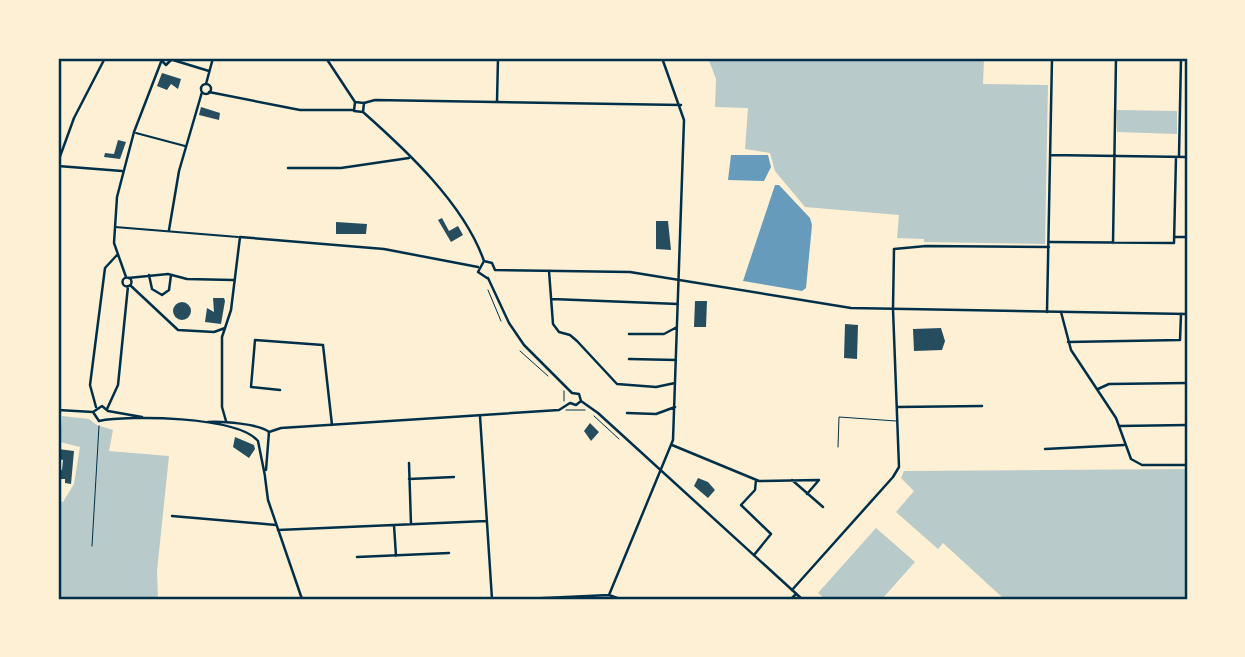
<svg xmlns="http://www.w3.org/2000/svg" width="1245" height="657" font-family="'Times New Roman',serif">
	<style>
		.green { fill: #b9caca }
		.water { fill: #669bbc }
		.building { fill: #264d5e }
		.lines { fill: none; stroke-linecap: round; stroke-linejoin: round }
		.path { stroke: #003049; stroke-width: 1 }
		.service { stroke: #003049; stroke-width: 1 }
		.pedestrian { stroke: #003049; stroke-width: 2 }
		.minor { stroke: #003049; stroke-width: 2.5 }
		.tertiary { stroke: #003049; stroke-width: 2.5 }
		.neatline { fill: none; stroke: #003049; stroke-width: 2.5 }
	</style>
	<rect width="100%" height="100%" fill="#fdf0d5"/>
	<path class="green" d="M708,58h276l-1,26 65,1 -3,159 -121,-2v-3l-27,-1 2,-23 -94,-8 -30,-36 -5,-18 -25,-4 3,-41 -33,-1 1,-28z
		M1117,110l60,1v23l-60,-2z
		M62,416l27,3 8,6 16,5 -4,21 60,5 -12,115 1,28h-100v-98l5,1 11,-18 6,-37 -20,-5z
		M1187,469v130h-183l-61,-56 -5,6 -42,-37 18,-21 -13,-13 3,-7z
		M876,528l39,34 -33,37h-57l-7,-6z"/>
	<path class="water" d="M731,155h37l3,12 -7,14 -36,-1z
		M775,185h4l31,33 2,7 -6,63 -4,3 -59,-10z"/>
	<path class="building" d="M162,73l19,6 -3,10 -7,-5 -4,6 -10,-4z
		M201,107l19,6 -1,7 -20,-5z
		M118,140l8,2 -6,17 -16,-2 1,-4 9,1z
		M442,218l7,13 9,-5 5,9 -12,7 -13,-22z
		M656,221h12l3,29 -15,-1z
		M336,222l31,2 -1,10h-30z
		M213,298h11l1,3 -4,23 -16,-2 2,-14 7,4z
		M695,301h12l-1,26h-12z
		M173 311a9 9 0 1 1 18 0a9 9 0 1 1-18 0Z
		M845,324l13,1 -1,34 -13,-1z
		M941,328l4,13 -3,9 -28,1 -1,-22z
		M590,423l9,9 -8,9 -7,-10z
		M235,437l19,8 1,4 -6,9 -16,-11z
		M58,449l16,2 -3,33 -6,-1v-4h-7v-10l4,1 1,-10 -5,-1z
		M698,478l10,4 7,8 -7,8 -14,-12z"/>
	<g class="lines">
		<path class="path" d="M488,290l13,31
			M520,351l28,25
			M564,401v-10
			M566,410h19
			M594,416l25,23
			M92,546l7,-120"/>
		<path class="service" d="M838,447l1,-30 57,4"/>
		<path class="pedestrian" d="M136,133l49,13
			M115,227l123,10"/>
		<path class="minor" d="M159,58l7,7 7,-7
			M173,60l36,11
			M206,84l7,-26
			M201 89a5 5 0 1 1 10 0a5 5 0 1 1-10 0Z
			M209,92l91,18h53
			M497,102l1,-44
			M364,103l11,-3 306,5
			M1050,155l137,2
			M1179,156l2,-98
			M58,162l16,-44 31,-60
			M58,166l64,5
			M288,168h53l68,-10
			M169,230l10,-59 23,-79
			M1174,237h13
			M1050,242l124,1 2,-86
			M1113,243l3,-185
			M549,271l4,53 6,8 11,3 7,6 40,43 39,3 19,-4
			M149,275l3,14 10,6 7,-5 2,-15
			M126,277l-12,-34 3,-46 17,-65 27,-70
			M122.5 282a4.5 4.5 0 1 1 9 0a4.5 4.5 0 1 1-9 0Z
			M128,278l40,-4 19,5 46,1
			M130,285l48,45 36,2 11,-4
			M552,299l126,5
			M1047,312l5,-254
			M1061,312l10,38 45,68 15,41 11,6h45
			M629,334h35l13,-7
			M1068,342l112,-2 1,-26
			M629,359l47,1
			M1098,389l11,-5 78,-1
			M280,390l-29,-3 4,-47 68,5 9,80
			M96,407l-6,-22 15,-117 12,-13
			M898,407l84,-1
			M107,409l11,-24 10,-99
			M627,413l29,1 19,-7
			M480,416l12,183
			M226,421l-4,-14v-70l9,-27 9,-73 144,12 94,18
			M1119,426l68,-1
			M672,445l87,36 60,-1 -12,14
			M1045,449l79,-4
			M409,463l2,61
			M409,479l45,-2
			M792,480l31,27
			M172,516l104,9
			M394,525l2,31
			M278,530l208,-9
			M754,555l17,-21 -30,-29 14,-15 1,-10
			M357,557l92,-4
			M792,590l101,-113 6,-10 -6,-158 1,-60 32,-3 123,1
			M609,595l64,-155 11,-320 -22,-62
			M523,599l86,-4 11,4
			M791,599l5,-5"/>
		<path class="tertiary" d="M326,58l29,44
			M355,102l-1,9 9,1
			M355,102l9,1 -1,9
			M363,112c44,39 101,92 121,149
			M484,261l-6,11 9,6
			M484,261l8,2 3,7
			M495,270l135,2 221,36 336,6
			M488,278l21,45 15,22 48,48 7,1 2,7
			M581,401l17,12 204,186
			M570,403l6,2 5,-4
			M58,410l35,2
			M93,412l6,9c29,-6 138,-5 159,20l7,35
			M93,412l9,-6 6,5 34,6
			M208,422c13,-1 53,2 61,10
			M269,432l12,-4 278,-18 11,-7
			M266,470l3,-38
			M265,477l3,23 34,99"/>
	</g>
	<rect width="1245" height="657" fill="none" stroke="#fdf0d5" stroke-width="119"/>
	<rect x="60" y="60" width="1126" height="538" class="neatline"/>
</svg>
